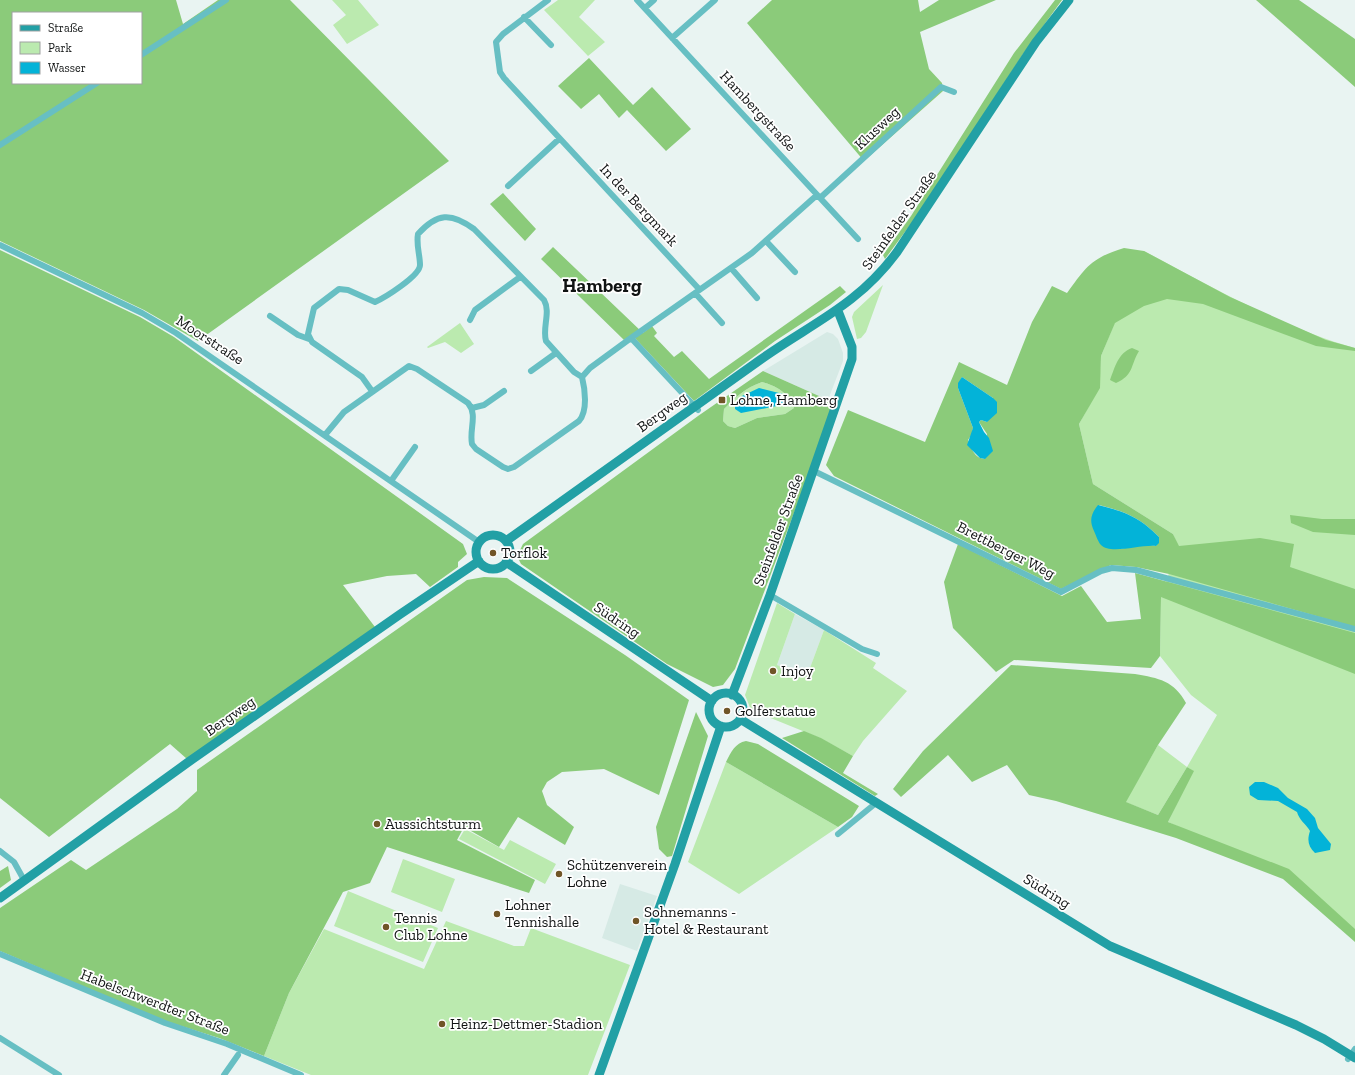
<svg xmlns="http://www.w3.org/2000/svg" width="1355" height="1075" font-family="'Zilla Slab',serif">
	<style>
		.built { fill: #d6eae5 }
		.green { fill: #bbeaaf }
		.forest { fill: #8bcb7a; fill-rule: evenodd }
		.water { fill: #03b3d8 }
		.lines { fill: none; stroke-linecap: round; stroke-linejoin: round }
		.street { stroke: #67bfc3; stroke-width: 6 }
		.secondary { stroke: #22a0a5; stroke-width: 9 }
		.poi-dot { fill: #705527; stroke: #fff; stroke-width: 1.5 }
		.labels { text-anchor: middle; dominant-baseline: central; stroke-width: 3.5; stroke-linejoin: round; paint-order: stroke }
		.street-label { font-size: 15px; fill: #101313; stroke: #fff }
		.poi-label { font-size: 15px; fill: #101313; stroke: #fff; text-anchor: start }
		.district-label { font-size: 19px; font-weight: bold; fill: #101313; stroke: #fff }
	</style>
	<rect width="100%" height="100%" fill="#e9f4f2"/>
	<path class="built" d="M827,332l6,2 5,5 5,14v8l-15,39 -65,-29z
		M795,614l29,16 -17,46 -30,-11z
		M620,884l37,12 -20,55 -35,-13z"/>
	<path class="green" d="M332,0h26l21,25 -32,19 -14,-19 13,-10z
		M558,0h37l-16,17 26,25 -17,14 -44,-46z
		M1144,251c68,36 137,76 211,97v591l-73,-66 -114,-51 25,-51 -6,-4 -29,48 -33,-13 33,-57 29,22 30,-52 -26,-20 -31,-39 1,-59 17,-51 -5,-12 -80,-50 -14,-60 20,-36 2,-32z
		M883,285l-17,47 -5,6 -4,1 -5,-22 2,-5z
		M460,323l14,21 -13,9 -16,-11 -17,6 -1,-1z
		M762,382c14,4 26,10 32,26l-9,6 -28,4 -22,10 -7,-2 -5,-5 1,-12c12,-12 21,-21 38,-27z
		M777,603l18,11 -18,51 30,11 17,-46 52,33 -3,5 34,23 -44,50 -10,15 -33,-18 -69,-28 -6,-15z
		M726,762l112,65 -99,67 -51,-32z
		M465,829l39,21 6,-10 46,24 -11,20 -86,-45z
		M403,859l52,20 -13,33 -51,-20z
		M348,891l90,37 -15,34 -89,-36z
		M446,921l68,25h10l7,-18 99,37 -42,110h-277l-47,-19 25,-63 35,-64 100,40z"/>
	<path class="forest" d="M0,0h176l7,24 35,-24h72l159,161 -251,180 -54,-31 -144,-69zM13,13h128v70h-128z
		M772,0h146l2,12 19,-12h57l-76,32 9,37 13,14 1,8 -79,70 -117,-138z
		M1055,0h7l-39,54 -99,152 -39,53 -2,-4 28,-39 103,-163z
		M1256,0h43l56,39v48z
		M589,58l44,47 19,-18 39,42 -25,22 -39,-41 -8,8 -20,-24 -18,15 -23,-23z
		M503,193l33,36 -11,12 -35,-37z
		M553,247l90,86 9,-7 5,7 -3,3 20,21 8,-6 27,28 131,-93 6,6 -16,13 -55,36 -81,60 -62,-66 -8,5 -83,-81z
		M1124,248l20,3 86,46 96,43 29,8v3l-39,-5 -113,-42 -36,-5 -23,7 -29,17 -14,33 -1,32 -21,36 14,60 80,50 6,12 81,-8 34,6 -4,23 65,22v38l-186,-53 -33,-7 -25,-2 -50,24 -227,-113 -8,-11 22,-55 77,32 34,-80 48,23 25,-63 20,-36 15,7c19,-26 24,-35 57,-45zM962,377l31,21 -6,24 -6,-2 -2,2 8,12 -2,25c-11,-1 -13,-10 -17,-19l4,-6 1,-6 -15,-40zM1099,505c27,7 40,12 60,32l-3,9 -11,-2 -25,5z
		M0,250l140,67 34,20 289,207 4,10 -9,8v5l-28,20 -14,-13 -29,2 -44,9 32,42 -188,132 -17,-15 -121,93 -49,-39z
		M1132,348l7,3c-9,15 -5,24 -23,32l-6,-3c5,-13 8,-27 22,-32z
		M763,371l65,29 4,7 -24,69 -73,193 -12,16 -10,2 -46,-23 -146,-100 -4,-8 6,-12 175,-128zM762,382c14,4 26,10 32,26l-9,6 -28,4 -22,10 -7,-2 -5,-5 1,-12c12,-12 21,-21 38,-27z
		M1290,515l32,4h33v16l-42,-3 -22,-9z
		M958,544l104,52 19,-10 26,36 34,-3 -6,-46 220,60v41l-194,-77 -1,59 -9,12 -137,-8 -18,12 -43,-44 -9,-46z
		M484,577l23,1 118,77 64,45 -30,95 -55,-26 -42,3 -15,10 -5,9 5,14 27,22 -9,18 -47,-28 -19,30 -35,-20 -7,13 78,40 -6,13 -142,-46 -17,36 -27,9 -54,101 -25,63 -45,-18 -57,-18 -162,-69v-43l71,-48 15,10 91,-61 20,-18v-21l270,-190z
		M1011,665l124,9c24,4 39,7 51,29l-28,42 -32,57 32,13 29,-48 7,4 -26,51 121,47 66,60v13l-72,-63 -107,-41 -120,-37 -27,-6 -22,-30 -35,17 -24,-27 -47,42 -8,-8 30,-38z
		M696,712l12,24 -36,120 -5,1 -8,-8 -3,-22z
		M804,731l17,7 32,18 -10,17 35,21 -3,2 -93,-58z
		M746,741l12,3 101,62 -7,11 -14,10 -112,-65c5,-10 9,-19 20,-21z
		M8,866l3,14 -11,8v-17z"/>
	<path class="water" d="M962,377l31,21 4,4v11l-10,9 -6,-2 -2,2 5,10 5,6 4,13 -8,8 -5,-1 -13,-13 6,-17 -15,-40v-5z
		M759,388l24,6 2,5 -3,6 -41,8 -6,-4v-5l7,-8z
		M1098,505c28,7 41,12 61,32v6l-3,3c-14,-2 -46,9 -55,-1 -3,-3 -5,-10 -7,-14 -5,-11 -3,-17 4,-26z
		M1255,782h9l14,6 10,10 19,11 8,9 3,10 13,16 -1,6 -15,3c-7,-7 -8,-13 -5,-22 -4,-7 -11,-11 -13,-19l-19,-11 -20,-1 -8,-5 -1,-8z"/>
	<g class="lines">
		<path class="street" d="M548,0l-45,34 -7,8 4,30 4,6 195,211
			M637,0l221,239
			M645,8l9,-8
			M524,17l27,28
			M672,38l43,-38
			M141,55l85,-55
			M0,145l97,-62
			M508,186l51,-47
			M820,198l121,-111 13,5
			M766,241l29,31
			M0,245l142,68 34,20 303,209
			M731,268l26,30
			M695,293l27,30
			M270,316l28,19 11,4
			M470,320l5,-10 45,-33
			M631,338l121,-85 65,-58
			M531,371l25,-18
			M372,391l-10,-14 -50,-35 -4,-8 6,-26 25,-19 9,1 27,12c9,-4 45,-26 45,-37 0,-10 -4,-20 -2,-31 19,-21 33,-22 56,-5l70,71c7,12 -2,28 2,41l28,31 8,5
			M472,408l12,-3 20,-14
			M325,435l19,-23 65,-46 8,3 51,34c10,12 1,26 4,41l4,5 27,18 5,2 6,-2 65,-46c9,-10 6,-32 3,-44l8,-9 41,-30 67,72
			M814,471l247,121 40,-21 11,-3 24,2 219,59
			M391,481l24,-34
			M770,595l92,54 15,5
			M838,834l38,-31
			M0,851l14,11 10,18
			M0,954l165,69 62,21 74,31
			M0,1038l59,37
			M1348,1059l7,-10
			M224,1075l14,-20"/>
		<path class="secondary" d="M476 552a17 17 0 1 1 34 0a17 17 0 1 1-34 0Z
			M506,541c85,-60 169,-121 254,-181 52,-37 97,-54 137,-108l139,-210 33,-42
			M506,562l206,139
			M709 710a17 17 0 1 1 34 0a17 17 0 1 1-34 0Z
			M732,695l38,-100 82,-236v-12l-14,-36
			M740,719l370,227 186,79 28,14 31,19
			M0,898l187,-135 212,-148 80,-54
			M599,1075l76,-211 46,-138"/>
	</g>
	<g class="poi-dot">
		<rect x="718" y="396" width="8" height="8" rx="2"/>
		<circle cx="493" cy="553" r="4"/>
		<circle cx="773" cy="671" r="4"/>
		<circle cx="727" cy="711" r="4"/>
		<circle cx="377" cy="824" r="4"/>
		<circle cx="559" cy="874" r="4"/>
		<circle cx="497" cy="914" r="4"/>
		<circle cx="636" cy="921" r="4"/>
		<circle cx="386" cy="927" r="4"/>
		<circle cx="442" cy="1024" r="4"/>
	</g>
	<g class="labels">
		<g class="street-label">
			<text transform="translate(758 111) rotate(47)">Hambergstraße</text>
			<text transform="translate(877 128) rotate(-43)">Klusweg</text>
			<text transform="translate(639 205) rotate(47)">In der Bergmark</text>
			<text transform="translate(899 220) rotate(-55)">Steinfelder Straße</text>
			<text transform="translate(210 340) rotate(33)">Moorstraße</text>
			<text transform="translate(662 412) rotate(-36)">Bergweg</text>
			<text transform="translate(778 530) rotate(-70)">Steinfelder Straße</text>
			<text transform="translate(1006 550) rotate(27)">Brettberger Weg</text>
			<text transform="translate(617 620) rotate(34)">Südring</text>
			<text transform="translate(230 716) rotate(-35)">Bergweg</text>
			<text transform="translate(1047 891) rotate(32)">Südring</text>
			<text transform="translate(155 1002) rotate(21)">Habelschwerdter Straße</text>
		</g>
		<g class="poi-label">
			<text x="730" y="400">Lohne, Hamberg</text>
			<text x="501" y="553">Torflok</text>
			<text x="781" y="671">Injoy</text>
			<text x="735" y="711">Golferstatue</text>
			<text x="385" y="824">Aussichtsturm</text>
			<text x="567" y="865">Schützenverein<tspan x="567" dy="17">Lohne</tspan></text>
			<text x="505" y="905">Lohner<tspan x="505" dy="17">Tennishalle</tspan></text>
			<text x="644" y="912">Sohnemanns -<tspan x="644" dy="17">Hotel &amp; Restaurant</tspan></text>
			<text x="394" y="918">Tennis<tspan x="394" dy="17">Club Lohne</tspan></text>
			<text x="450" y="1024">Heinz-Dettmer-Stadion</text>
		</g>
		<g class="district-label">
			<text x="602" y="285">Hamberg</text>
		</g>
	</g>
	<rect x="12" y="12" width="130" height="72" fill="#ffffff" stroke="#9fa1a1"/>
	<rect x="20" y="25" width="20" height="6" fill="#22a0a5" stroke="#9fa1a1"/>
	<text x="48" y="32" font-size="12" fill="#101313">Straße</text>
	<rect x="20" y="42" width="20" height="12" fill="#bbeaaf" stroke="#9fa1a1"/>
	<text x="48" y="52" font-size="12" fill="#101313">Park</text>
	<rect x="20" y="62" width="20" height="12" fill="#03b3d8" stroke="#9fa1a1"/>
	<text x="48" y="72" font-size="12" fill="#101313">Wasser</text>
</svg>
